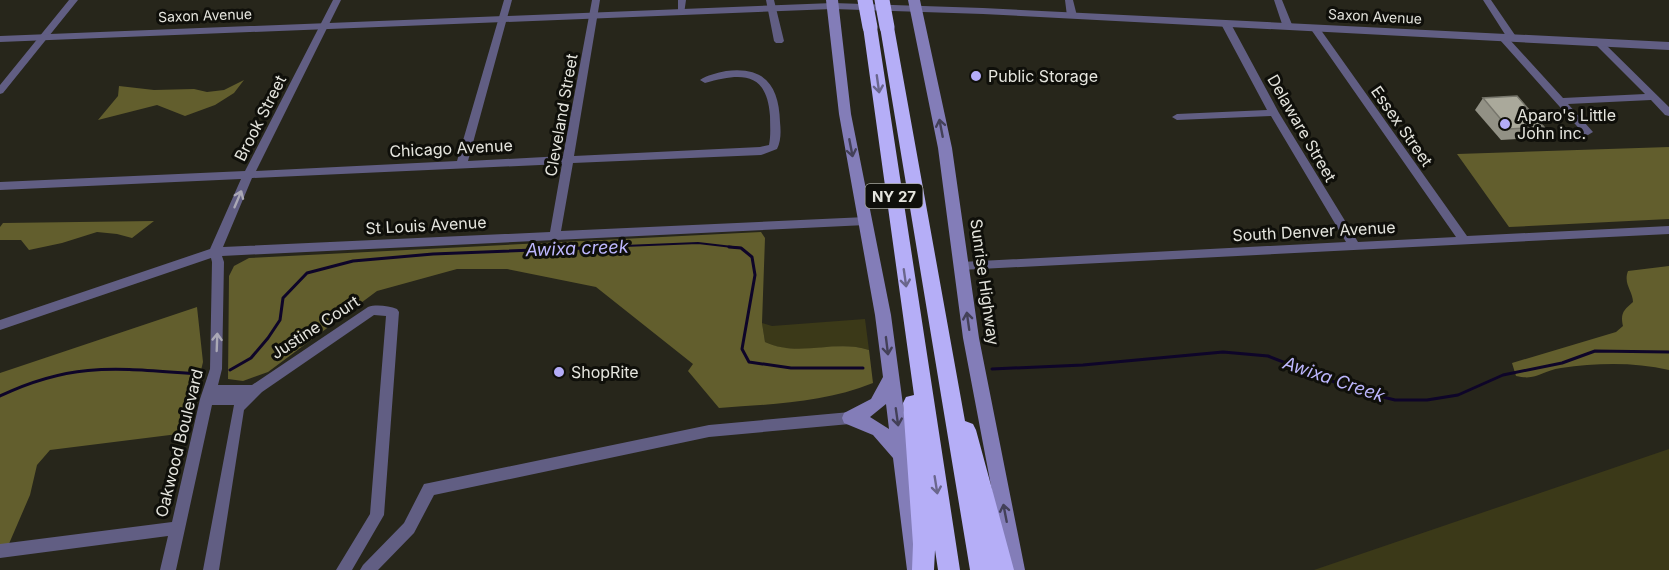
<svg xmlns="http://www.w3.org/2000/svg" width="1669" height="570" font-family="Inter,sans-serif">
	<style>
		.green { fill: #3b3918 }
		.forest { fill: #625e2d }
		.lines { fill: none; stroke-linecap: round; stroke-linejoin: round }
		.stream-far1 { stroke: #0e0529; stroke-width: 2 }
		.stream { stroke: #0e0529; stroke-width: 3 }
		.minor { fill: #615e83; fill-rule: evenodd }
		.tertiary { fill: #615e83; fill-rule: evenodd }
		.secondary { fill: #837db8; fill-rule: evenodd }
		.motorway { fill: #b5aef7; fill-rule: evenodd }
		.motorway-bridge { stroke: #b5aef7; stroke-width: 15 }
		.wall { fill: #929185 }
		.building { fill: #aaa99b; stroke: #77766c; stroke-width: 1.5 }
		.oneway { stroke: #6a668c }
		.oneway2 { stroke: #434058 }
		.oneway3 { stroke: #aaa8b5 }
		.poi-dot { fill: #b4acf9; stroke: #0f0f0a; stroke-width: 2 }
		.labels { text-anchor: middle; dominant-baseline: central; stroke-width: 6; stroke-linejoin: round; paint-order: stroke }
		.far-street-label { font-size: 14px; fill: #e5e5de; stroke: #0f0f0a }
		.shield { fill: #0f0f0a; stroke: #a5a59e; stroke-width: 1.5 }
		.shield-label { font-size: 15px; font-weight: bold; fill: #e5e5de }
		.poi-label { font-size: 16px; fill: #e5e5de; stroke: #0f0f0a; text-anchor: start }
		.street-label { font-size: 16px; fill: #e5e5de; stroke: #0f0f0a }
		.water-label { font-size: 18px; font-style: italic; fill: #bcb6fd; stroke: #0f0f0a }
	</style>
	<rect width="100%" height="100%" fill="#27261b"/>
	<path class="green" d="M865,319l4,31c-34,-11 -69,9 -104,-8l-3,-19 10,3z
		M1669,449v121h-355z"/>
	<path class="forest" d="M244,80l-10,13 -19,12 -30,11 -28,-11 -59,15 20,-24 1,-10 35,4 40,-1 13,3 17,-2z
		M1669,147v72l-160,8 -52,-73z
		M154,221l-22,17 -15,-4 -20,-2 -35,11 -33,7 -8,-10h-21v-13l3,-4z
		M761,232l4,6 -3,85 3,19c34,16 70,-3 104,8l4,33c-50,20 -101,21 -154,25l-31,-37 5,-7 -97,-77 -89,-18h-50l-80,22 -109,81 -25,9 -15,-2 1,-103 5,-10 15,-8z
		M1669,266v104c-35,-8 -72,-7 -108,-2 -20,3 -24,13 -45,8l-4,-13 104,-31 7,-6c-3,-13 1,-16 10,-24 0,-11 -10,-18 -5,-31z
		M197,307l6,55 -17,71 -136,17 -13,15 -7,30 -22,51h-8v-173z"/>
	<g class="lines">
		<path class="stream-far1" d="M575,248l123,-5 43,5"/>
		<path class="stream" d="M729,247l12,1 11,9 3,18 -13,74 7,13 42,6h72
			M992,369l91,-4 140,-13 45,4 87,34 40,10h32l31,-5 45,-20 59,-12 33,-12 74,1
			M230,370l21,-12 17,-20 12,-18 3,-22 24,-25 46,-12 80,-7 178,-7
			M0,396c75,-36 122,-27 200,-22"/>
		<path class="minor" d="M69,0h9l-75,93 -3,1v-9z
			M333,0h8l-85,171 201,-10 47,-161h8l-44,161 95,-5 29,-156h8l-26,156 186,-9 9,-2c2,-10 1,-19 1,-29 -3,-45 -29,-43 -65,-33l-5,-3c7,-5 17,-7 26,-9 40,-5 53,16 54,51 1,10 1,19 -3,27l-16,6 -188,8 -12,68 305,-14 6,4 -6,4 -644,31 2,6 -2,107 -4,16h34l116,-78c8,-3 21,-1 29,2l2,3 -15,203 -32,55h-16l34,-56 16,-198 -12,-1 -112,77 -18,18 -25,160h-16l31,-165h-22l-36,165h-16l8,-34 -168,22v-14l172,-22 28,-123 10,-30 2,-107 -1,-4 -211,72v-10l210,-71 31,-70 -241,11v-8l245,-11zM562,164l-12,68 -327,15 29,-69z
			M678,0h8l-2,14h-6z
			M766,0h8l10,41 -2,2h-6l-2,-2z
			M1065,0h8l4,16 -2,2h-6l-2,-2z
			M1274,0h8l11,27 -2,2h-6l-2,-2z
			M1483,0h8l26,38 -7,2 53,58 82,-4 -51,-51 5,-3 3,1 67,66v9l-4,-1 -14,-15 -83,4 25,28 -5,3 -4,-1 -84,-94v-4h6z
			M1226,21l5,3 48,89 79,129 98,-5 -146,-209 5,-3 3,1 149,210 202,-10v8l-708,36 -4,-1 -2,-3 6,-4 385,-20 -75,-126 -94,4 -5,-3 5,-3 90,-4 -46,-86z
			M850,412l5,2 2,4 -2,4 -5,2 -141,13 -275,58 -20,38 -36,37h-18l3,-5 41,-42 20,-39 5,-1 280,-58z"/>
		<path class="tertiary" d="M833,3l150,5 686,34v8l-686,-36 -150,-5 -833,33v-6z"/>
		<path class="secondary" d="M826,0h12l13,114 40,201 34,255h-18l-14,-112 -20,-23 -29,-12 -2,-5 2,-5 27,-14 12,-22 -8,-62 -36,-201zM886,404l3,25 -19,-12z
			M908,0h12l32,148 27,190 46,232h-18l-44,-232 -25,-190z"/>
		<path class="motorway" d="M870,23l7,4 83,543h-22l-3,-20 -1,20h-22l1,-26 -10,-141 3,-6 8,-2 -51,-368z
			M887,23l7,4 71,394 8,3 3,6 38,140h-44l-90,-543z"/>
		<path class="motorway-bridge" d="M865,0l5,27
			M882,0l5,27"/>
	</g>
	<path class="wall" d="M1483,98l61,29 -8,11 -35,2 -26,-30z"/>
	<path class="building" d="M1517,96l27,31 -35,2 -26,-31z"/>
	<defs><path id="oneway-shaft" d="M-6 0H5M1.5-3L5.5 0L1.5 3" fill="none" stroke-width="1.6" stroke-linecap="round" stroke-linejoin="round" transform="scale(1.5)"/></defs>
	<g class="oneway">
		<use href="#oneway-shaft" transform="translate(878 84) rotate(82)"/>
		<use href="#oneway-shaft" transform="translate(905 278) rotate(82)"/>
		<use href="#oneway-shaft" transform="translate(936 485) rotate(81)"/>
	</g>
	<g class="oneway2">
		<use href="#oneway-shaft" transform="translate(941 128) rotate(-101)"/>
		<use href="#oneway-shaft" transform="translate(851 148) rotate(79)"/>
		<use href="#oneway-shaft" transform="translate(968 321) rotate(-98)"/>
		<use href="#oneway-shaft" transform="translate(887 346) rotate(83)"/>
		<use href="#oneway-shaft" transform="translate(897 417) rotate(82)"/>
		<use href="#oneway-shaft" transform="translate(1005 513) rotate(-101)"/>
	</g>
	<g class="oneway3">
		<use href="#oneway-shaft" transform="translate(238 199) rotate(-67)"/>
		<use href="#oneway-shaft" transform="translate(217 342) rotate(-88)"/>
	</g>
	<g class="poi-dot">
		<circle cx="976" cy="76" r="6"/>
		<circle cx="1505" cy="124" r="6"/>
		<circle cx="559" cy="372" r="6"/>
	</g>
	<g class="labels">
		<g class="far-street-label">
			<text transform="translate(205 15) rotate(-2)">Saxon Avenue</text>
			<text transform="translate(1375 16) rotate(3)">Saxon Avenue</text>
		</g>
		<rect class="shield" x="865.5" y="184" width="57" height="24" rx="4.5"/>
		<g class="shield-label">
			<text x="894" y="196">NY 27</text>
		</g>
		<g class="poi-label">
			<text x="988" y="76">Public Storage</text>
			<text x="1517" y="115">Aparo's Little<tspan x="1517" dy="18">John inc.</tspan></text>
			<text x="571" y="372">ShopRite</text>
		</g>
		<g class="street-label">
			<text transform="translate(561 115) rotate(-80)">Cleveland Street</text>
			<text transform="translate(260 118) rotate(-63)">Brook Street</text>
			<text transform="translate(1402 126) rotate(55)">Essex Street</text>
			<text transform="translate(1302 128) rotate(60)">Delaware Street</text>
			<text transform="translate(451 148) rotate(-3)">Chicago Avenue</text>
			<text transform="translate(426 225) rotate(-3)">St Louis Avenue</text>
			<text transform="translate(1314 231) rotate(-3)">South Denver Avenue</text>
			<text transform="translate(985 282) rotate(82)">Sunrise Highway</text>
			<text transform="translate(315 327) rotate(-33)">Justine Court</text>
			<text transform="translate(179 443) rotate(-76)">Oakwood Boulevard</text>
		</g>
		<g class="water-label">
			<text transform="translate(577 248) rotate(-2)">Awixa creek</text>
			<text transform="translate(1334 379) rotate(19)">Awixa Creek</text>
		</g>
	</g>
</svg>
